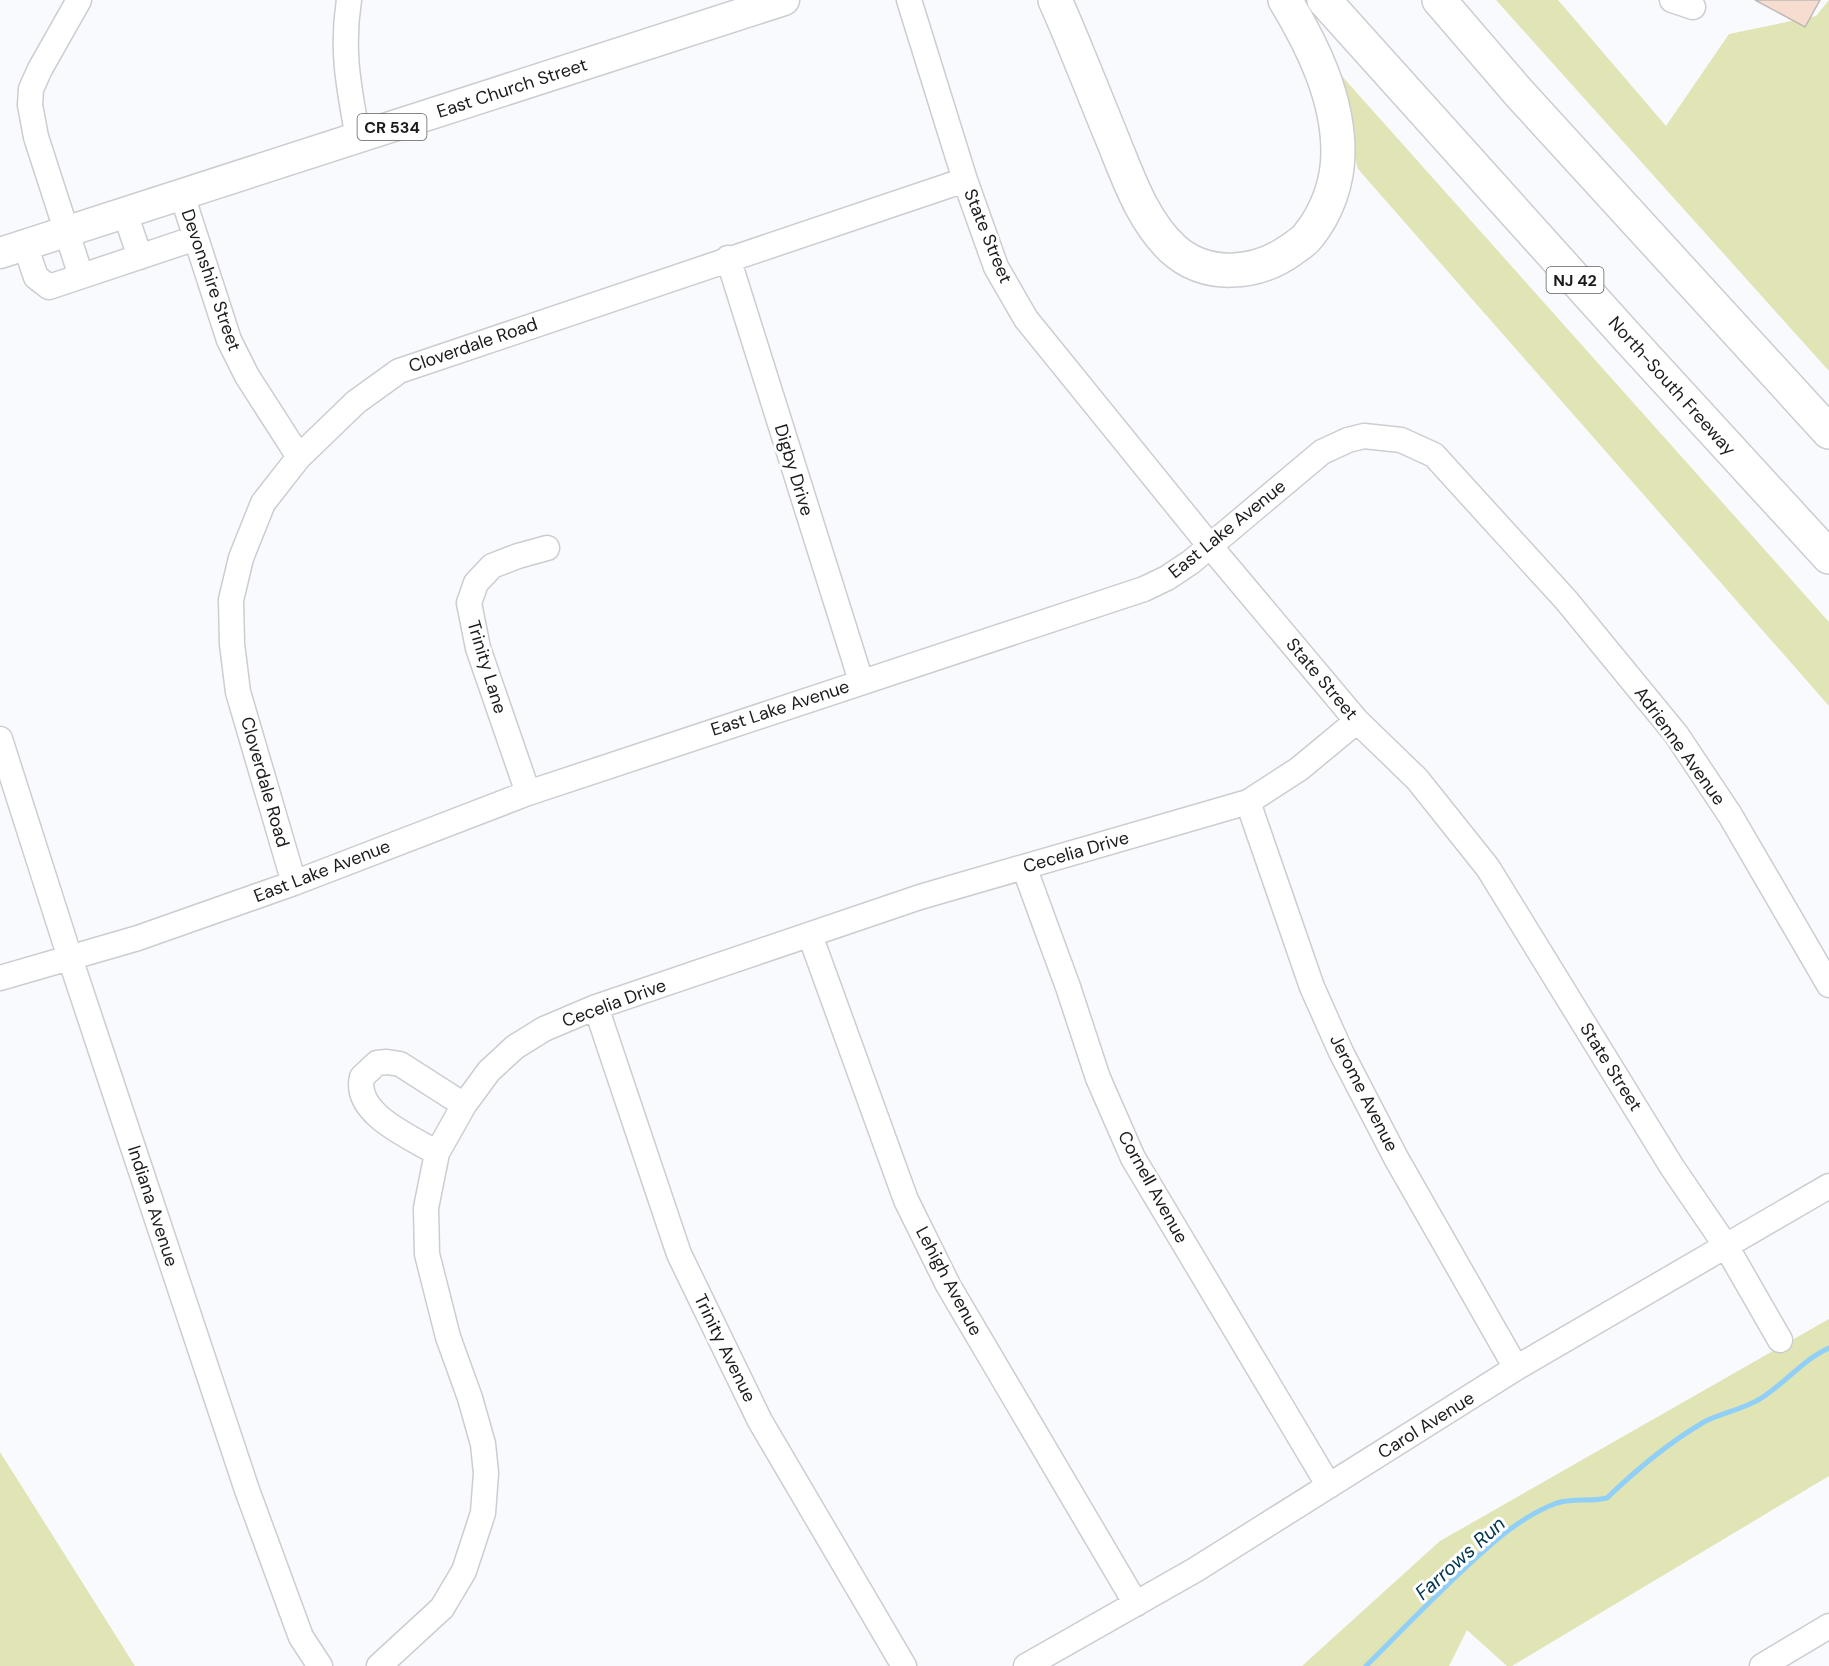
<svg xmlns="http://www.w3.org/2000/svg" width="1829" height="1666" font-family="'DM Sans',sans-serif">
	<style>
		.green { fill: #e1e4b4 }
		.lines { fill: none; stroke-linecap: round; stroke-linejoin: round }
		.stream { stroke: #90cff8; stroke-width: 5 }
		.building { fill: #f7ddcf; stroke: #bdb9b7; stroke-width: 1.5 }
		.minor-casing { stroke: #cbcdd0; stroke-width: 27 }
		.major-casing { stroke: #cbcdd0; stroke-width: 33 }
		.highway-casing { stroke: #cbcdd0; stroke-width: 36 }
		.minor { stroke: #fff; stroke-width: 24 }
		.major { stroke: #fff; stroke-width: 30 }
		.highway { stroke: #fff; stroke-width: 33 }
		.labels { text-anchor: middle; dominant-baseline: central; stroke-width: 6; stroke-linejoin: round; paint-order: stroke }
		.shield { fill: #fff; stroke: #5f5f60; stroke-width: 1.5 }
		.shield-label { font-size: 16px; font-weight: bold; fill: #1a1b1c }
		.street-label { font-size: 18px; fill: #1a1b1c; stroke: #fff }
		.water-label { font-size: 20px; font-style: italic; fill: #013651; stroke: #fff }
	</style>
	<rect width="100%" height="100%" fill="#f8fafe"/>
	<path class="green" d="M1496,0h62l108,126 63,-92 87,-18 13,-16v371z
		M1332,65l497,557v84l-471,-537z
		M1829,1319v157l-317,190h-5l-40,-36 -18,36h-147l138,-125z
		M0,1452l135,214h-135z"/>
	<g class="lines">
		<path class="stream" d="M1366,1666c32,-32 64,-65 98,-97 27,-25 57,-53 93,-66 16,-5 34,-1 50,-5 30,-29 61,-55 97,-76 19,-10 42,-13 59,-25 23,-15 41,-38 66,-49"/>
	</g>
	<path class="building" d="M1755,0h65l-15,27z"/>
	<g class="lines">
		<defs>
			<path id="minor" d="M79,0l-39,69 -9,20 -1,16 6,32 45,139
				M349,0c-8,51 0,88 9,138
				M909,0l56,180 31,87 30,52 184,227 147,175 60,58 71,89 184,299 54,79 54,94
				M1672,0l21,7
				M182,195l47,145 18,36 52,81
				M125,213l15,44
				M25,245l11,32 13,10 147,-49
				M728,258l133,423
				M0,739l70,219 177,532 54,147 19,29
				M528,793l-50,-145 -9,-45 7,-20 16,-17 26,-10 29,-8
				M1248,802l64,185 29,65 55,106 120,210
				M1024,867l44,120 30,91 35,80 196,328
				M294,883l-56,-191 -6,-48 -1,-44 10,-42 22,-55 36,-46 57,-55 43,-31 566,-191
				M810,935l96,265 42,85 188,319
				M0,978l138,-40 156,-55 234,-90 616,-204 23,-11 24,-16 131,-110 26,-12 16,-4 37,4 33,15 132,145 110,134 54,81 99,170
				M596,1007l83,247 81,167 144,245
				M437,1153c-26,-16 -84,-39 -75,-76l15,-14 10,-1 13,2 64,41
				M379,1666l63,-58 22,-37 19,-58 3,-40 -3,-29 -13,-46 -22,-61 -21,-83 -1,-46 11,-55 27,-48 25,-34 26,-24 29,-18 52,-22 324,-110 328,-95 51,-33 58,-48
				M1026,1666l169,-96 321,-202 313,-182
				M1762,1666l67,-40"/>
			<path id="major" d="M0,253l784,-253"/>
			<path id="highway" d="M1055,0c20,45 38,92 57,138 16,39 30,82 61,111 33,30 83,26 118,1 5,-4 13,-8 17,-14 19,-23 30,-54 30,-84 0,-54 -25,-106 -53,-152
				M1324,0l305,339 200,218
				M1439,0l80,93 310,339"/>
		</defs>
		<use href="#minor" class="minor-casing"/>
		<use href="#major" class="major-casing"/>
		<use href="#highway" class="highway-casing"/>
		<use href="#minor" class="minor"/>
		<use href="#major" class="major"/>
		<use href="#highway" class="highway"/>
	</g>
	<g class="labels">
		<g class="shield">
			<rect x="357.5" y="114" width="69" height="26" rx="4.5"/>
			<rect x="1546.5" y="267" width="57" height="26" rx="4.5"/>
		</g>
		<g class="shield-label">
			<text x="392" y="127">CR 534</text>
			<text x="1575" y="280">NJ 42</text>
		</g>
		<g class="street-label">
			<text transform="translate(512 88) rotate(-18)">East Church Street</text>
			<text transform="translate(988 236) rotate(68)">State Street</text>
			<text transform="translate(211 280) rotate(71)">Devonshire Street</text>
			<text transform="translate(473 345) rotate(-19)">Cloverdale Road</text>
			<text transform="translate(1672 386) rotate(48)">North-South Freeway</text>
			<text transform="translate(794 470) rotate(73)">Digby Drive</text>
			<text transform="translate(1227 529) rotate(-39)">East Lake Avenue</text>
			<text transform="translate(487 667) rotate(73)">Trinity Lane</text>
			<text transform="translate(1322 679) rotate(50)">State Street</text>
			<text transform="translate(780 708) rotate(-18)">East Lake Avenue</text>
			<text transform="translate(1680 746) rotate(54)">Adrienne Avenue</text>
			<text transform="translate(265 782) rotate(74)">Cloverdale Road</text>
			<text transform="translate(1076 852) rotate(-16)">Cecelia Drive</text>
			<text transform="translate(322 871) rotate(-21)">East Lake Avenue</text>
			<text transform="translate(614 1003) rotate(-20)">Cecelia Drive</text>
			<text transform="translate(1611 1067) rotate(58)">State Street</text>
			<text transform="translate(1364 1093) rotate(63)">Jerome Avenue</text>
			<text transform="translate(1153 1187) rotate(61)">Cornell Avenue</text>
			<text transform="translate(153 1206) rotate(72)">Indiana Avenue</text>
			<text transform="translate(949 1281) rotate(62)">Lehigh Avenue</text>
			<text transform="translate(725 1348) rotate(64)">Trinity Avenue</text>
			<text transform="translate(1426 1425) rotate(-32)">Carol Avenue</text>
		</g>
		<g class="water-label">
			<text transform="translate(1460 1558) rotate(-42)">Farrows Run</text>
		</g>
	</g>
</svg>
